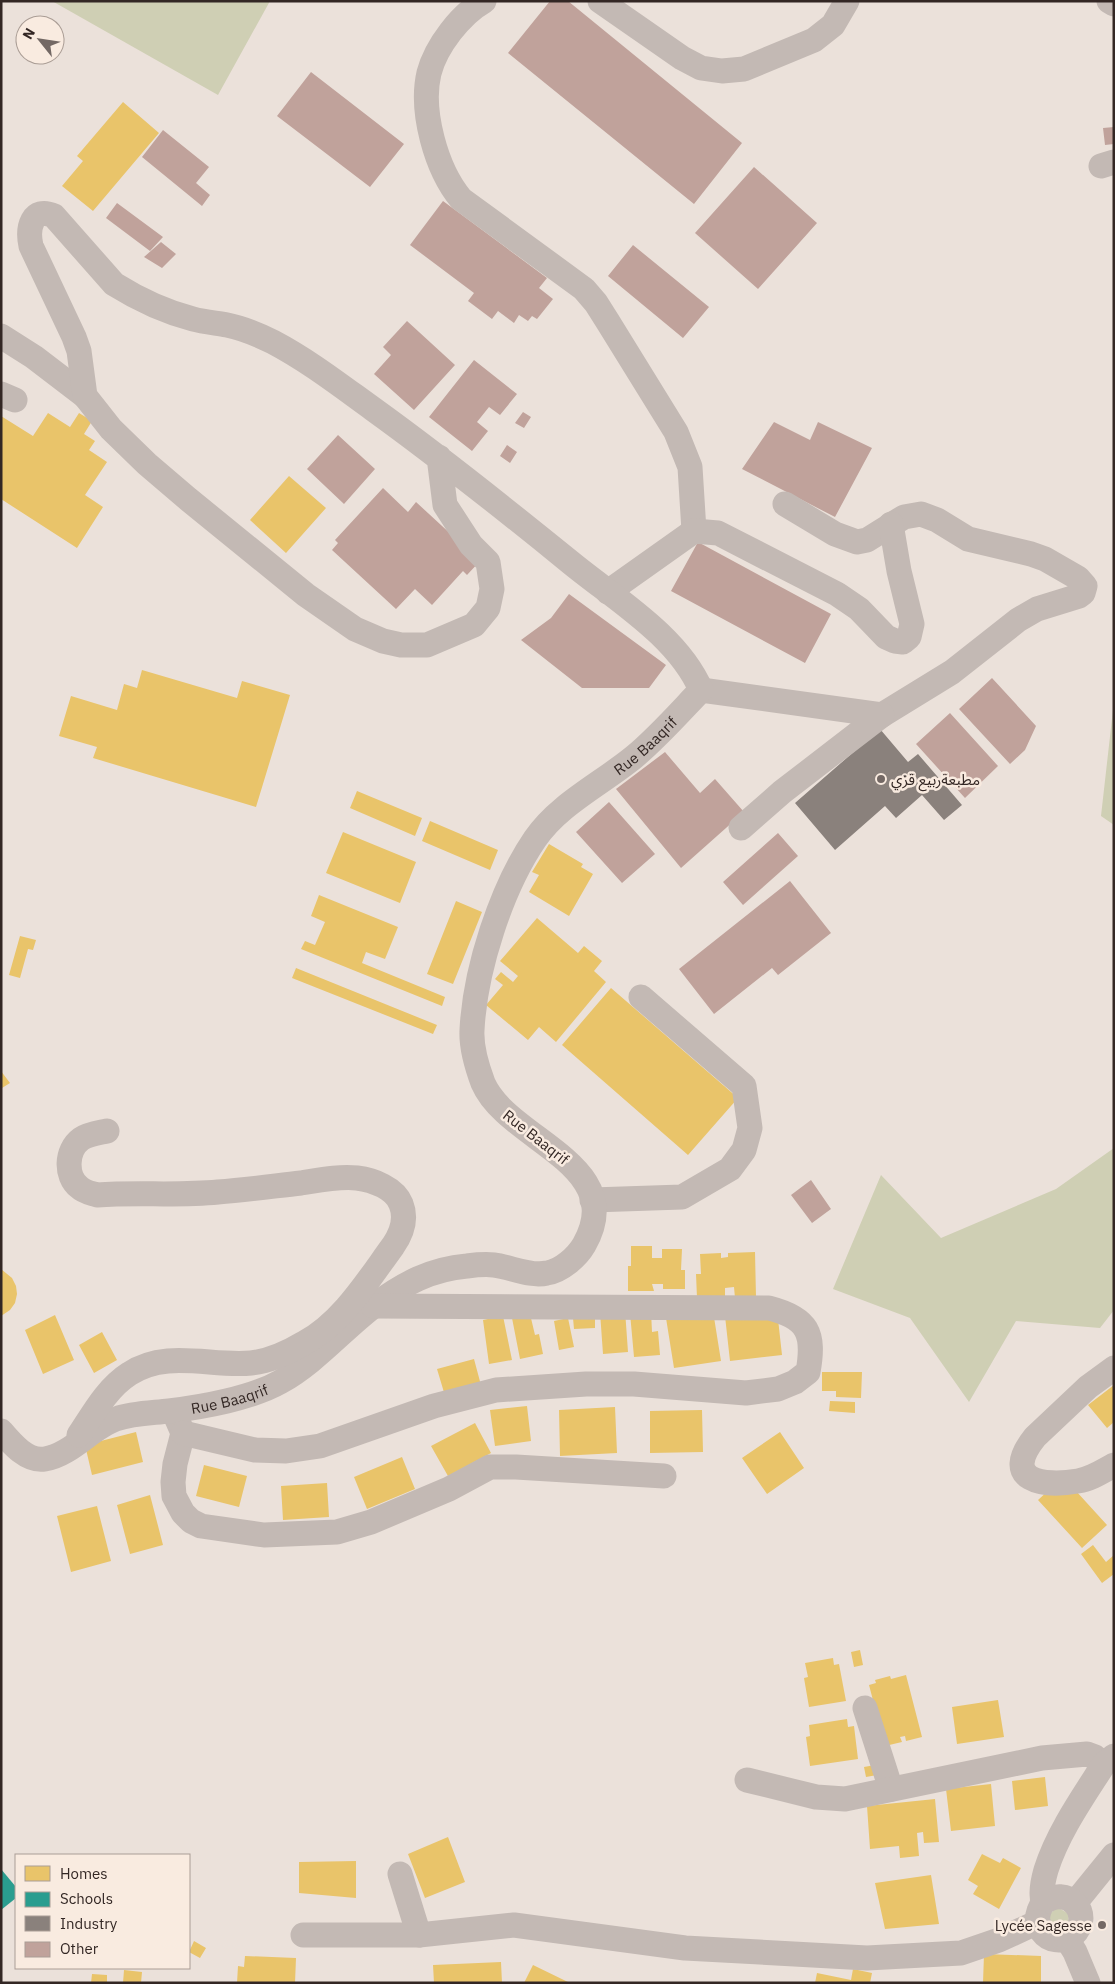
<svg xmlns="http://www.w3.org/2000/svg" width="1115" height="1984" font-family="'IBM Plex Sans','Noto Sans Arabic',sans-serif">
	<style>
		.green { fill: #cfcfb4 }
		.homes { fill: #e9c46a }
		.schools { fill: #2a9d8f }
		.industry { fill: #8a817c }
		.building { fill: #c0a29b }
		.lines { fill: none; stroke-linecap: round; stroke-linejoin: round }
		.minor { stroke: #c3b9b4; stroke-width: 25 }
		.poi-dot { fill: #736864; stroke: #f9ebe0; stroke-width: 2 }
		.labels { text-anchor: middle; dominant-baseline: central; stroke-width: 5; stroke-linejoin: round; paint-order: stroke }
		.street-label { font-size: 15px; fill: #332724; stroke: #f9ebe0 }
		.poi-label { font-size: 15px; fill: #332724; stroke: #f9ebe0; text-anchor: start }
	</style>
	<rect width="100%" height="100%" fill="#ebe1da"/>
	<path class="green" d="M52,1h218l-52,94z
		M1114,701v124l-13,-9z
		M1114,1148v162l-14,18 -84,-7 -47,81 -59,-84 -77,-29 48,-114 60,63 115,-49z
		M1057,1907l12,7 -1,11 -14,5 -7,-13z"/>
	<path class="homes" d="M123,102l36,31 -66,78 -31,-25 21,-25 -6,-5z
		M48,413l22,14 9,-14 13,8 -8,13 11,7 -6,9 18,12 -22,33 18,12 -26,41 -76,-49v-83l32,20z
		M289,476l37,32 -40,45 -36,-33z
		M142,670l95,28 5,-17 48,14 -34,112 -163,-49 4,-11 -38,-11 12,-40 46,14 7,-26 13,4z
		M357,791l65,27 -7,18 -65,-28z
		M430,821l68,29 -8,20 -68,-29z
		M343,832l73,30 -16,41 -74,-30z
		M549,844l34,20 -2,3 12,7 -24,42 -40,-24 10,-17 -7,-3z
		M319,895l79,32 -13,32 -19,-7 -4,11 83,34 -3,9 -141,-57 4,-8 10,4 10,-23 -14,-6z
		M456,901l26,11 -29,72 -26,-10z
		M537,918l41,35 6,-7 18,15 -8,10 12,11 -50,60 -17,-15 -11,13 -42,-35 17,-20 -8,-6 6,-7 12,10 5,-6 -18,-15z
		M20,936l16,4 -3,10 -5,-1 -8,29 -11,-3z
		M296,968l141,57 -4,9 -141,-56z
		M611,988l127,110 -50,57 -126,-110z
		M1,1071l9,12 -8,5 -1,-2z
		M631,1246h21v12h10v-9h20l-1,21h4v19h-22v-5h-11l2,7h-26v-25h3z
		M755,1252l1,45 -21,1 -1,-11 -9,1v9l-28,1 -1,-24h5l-1,-20 21,-1v5l7,-1v-4z
		M1,1269l11,9 4,8 1,8 -2,9 -5,7 -9,6z
		M625,1310l3,42 -25,2 -3,-42z
		M777,1310l5,45 -52,6 -5,-45z
		M651,1311l1,21 6,-1 2,24 -26,2 -4,-44z
		M713,1311l8,50 -47,7 -8,-50z
		M530,1314l5,21 4,-1 4,20 -23,5 -8,-41z
		M55,1315l19,45 -31,14 -18,-44z
		M503,1316l9,44 -23,4 -6,-44z
		M595,1317v11l-21,1 -1,-11z
		M568,1318l6,29 -15,3 -5,-29z
		M102,1332l15,28 -23,13 -15,-28z
		M474,1359l8,30 -36,10 -9,-30z
		M822,1372h40l-1,26 -25,-1v-6h-14z
		M1114,1385v37l-7,6 -19,-23z
		M830,1401l25,1v11l-26,-2z
		M527,1406l4,35 -36,5 -5,-36z
		M615,1407l2,46 -57,3 -1,-46z
		M702,1410l1,42 -53,1v-42z
		M475,1423l16,30 -43,23 -17,-30z
		M136,1432l7,30 -51,13 -7,-30z
		M780,1432l24,36 -37,26 -25,-36z
		M402,1457l13,32 -48,20 -13,-32z
		M204,1465l43,11 -8,31 -43,-11z
		M327,1483l2,34 -46,3 -2,-34z
		M1049,1490l27,1 31,34 -25,23 -44,-48z
		M150,1495l13,50 -33,9 -13,-49z
		M97,1506l14,55 -40,11 -14,-56z
		M1093,1545l13,17 8,-7v19l-12,9 -21,-29z
		M860,1650l3,15 -9,2 -3,-15z
		M833,1658l1,7 5,-1 7,37 -37,6 -5,-29 4,-1 -3,-14z
		M906,1675l16,62 -16,4 -1,-5 -5,1 2,5 -17,4 -16,-61 7,-2 -1,-3 15,-4 1,3z
		M998,1700l6,37 -47,7 -5,-37z
		M847,1719l1,8 6,-1 4,33 -48,7 -4,-29 4,-1 -1,-11z
		M875,1765l2,10 -11,2 -2,-10z
		M1045,1777l3,29 -33,4 -3,-29z
		M991,1784l4,42 -44,5 -5,-42z
		M935,1799l4,43 -15,1 -1,-11 -6,1 2,23 -19,2 -1,-12 -29,3 -3,-43z
		M448,1837l17,45 -40,16 -17,-44z
		M982,1854l18,9 3,-5 18,10 -22,41 -26,-15 5,-8 -10,-6z
		M356,1861v37l-57,-5v-31z
		M931,1875l8,49 -54,5 -10,-46z
		M194,1941l12,7 -6,10 -11,-6z
		M984,1954l57,2v27h-58z
		M245,1956l51,2 -1,25h-58l1,-17 6,1z
		M501,1962l1,21h-68l-1,-18z
		M533,1965l37,18h-46z
		M853,1969l19,4 -2,10h-55l2,-10 34,7z
		M124,1970l18,2 -1,11h-18z
		M92,1974l15,1v8h-16z"/>
	<path class="schools" d="M1,1869l15,18v11l-15,12z"/>
	<path class="industry" d="M880,729l28,33 10,-8 44,51 -18,15 -22,-25 -26,23 -11,-12 -50,44 -40,-47z"/>
	<path class="building" d="M550,1h18l174,142 -48,61 -186,-151z
		M311,72l93,72 -34,43 -93,-71z
		M1114,127v17l-9,1 -2,-17z
		M163,130l46,37 -13,16 14,12 -8,11 -60,-49z
		M754,167l63,56 -59,66 -63,-56z
		M443,201l104,77 -8,10 14,11 -16,20 -5,-3 -4,5 -9,-6 -5,8 -16,-12 -6,8 -24,-18 6,-8 -64,-48z
		M117,203l46,34 -13,14 -44,-33z
		M161,242l15,12 -14,14 -18,-11z
		M633,245l76,62 -26,31 -75,-62z
		M407,321l48,44 -41,45 -40,-36 17,-19 -8,-8z
		M474,360l43,34 -17,21 -11,-8 -12,15 11,9 -16,20 -43,-34z
		M523,412l8,5 -7,11 -9,-5z
		M774,422l36,18 8,-18 54,26 -37,69 -93,-48z
		M338,435l37,34 -31,35 -37,-35z
		M507,445l10,7 -7,11 -10,-7z
		M383,488l25,24 8,-10 64,59 -13,14 -4,-4 -31,34 -17,-16 -19,20 -64,-59 6,-7 -3,-3z
		M698,542l133,72 -26,49 -134,-72z
		M569,594l97,71 -17,23h-67l-61,-48 30,-22z
		M992,678l44,48 -11,24 -15,14 -51,-55z
		M950,713l48,53 -33,32 -49,-54z
		M665,752l35,41 15,-14 29,33 -63,56 -65,-79z
		M609,802l46,52 -33,29 -46,-51z
		M778,833l20,23 -55,49 -20,-23z
		M790,881l41,52 -53,42 -6,-7 -58,46 -35,-45z
		M811,1180l20,29 -19,14 -21,-28z"/>
	<g class="lines">
		<g class="minor">
			<path d="M484,1c-23,13 -48,45 -55,72 -9,38 7,96 32,126l123,90 12,14 12,19 68,110 14,35 4,64"/>
			<path d="M600,1l82,57 19,10 21,3 22,-2 70,-29 19,-15 14,-24"/>
			<path d="M1109,1l5,3"/>
			<path d="M1101,166l13,-4"/>
			<path d="M1,336l33,21 51,39"/>
			<path d="M1,394l14,6"/>
			<path d="M785,504l50,30 22,8 10,-2 37,-23 17,-3 16,6 31,19 63,15 14,5 33,19 7,8 -2,7 -4,3 -42,13 -19,11 -66,52 -70,43"/>
			<path d="M608,592l86,-61 24,2 119,61 22,15 27,28 9,4 8,1 6,-5 3,-13 -13,-53 -8,-47"/>
			<path d="M701,690l181,25 -100,77 -41,36"/>
			<path d="M592,1200l90,-3 48,-28 14,-19 6,-22 -6,-42 -103,-89"/>
			<path d="M1114,1368l-26,19 -53,50c-35,44 8,50 43,44 13,-2 25,-10 36,-16"/>
			<path d="M176,1417l7,16 -8,31 -2,18 1,14 9,17 8,8 10,5 63,9 73,-3 34,-10 78,-33 41,-22h26l148,9"/>
			<path id="s1" d="M1,1431c11,13 26,31 44,28 26,-4 47,-32 71,-40 17,-6 36,-6 53,-8 34,-4 83,-13 111,-29 36,-20 63,-53 95,-77 28,-21 56,-36 92,-39 8,-1 18,-2 27,-1 17,2 36,12 53,8 14,-2 30,-16 37,-28 46,-81 -76,-104 -101,-162 -6,-16 -12,-36 -11,-53 3,-60 29,-141 63,-191 24,-35 66,-55 99,-82 24,-20 45,-44 67,-67 -23,-54 -86,-91 -131,-128 -64,-52 -129,-104 -197,-153 -32,-23 -64,-48 -100,-67 -14,-7 -31,-14 -46,-17 -11,-2 -23,-3 -34,-6 -27,-7 -55,-20 -79,-35l-60,-68c-22,-10 -27,12 -23,30l43,91 5,14 6,45 26,33 36,35 41,35 118,96 49,34 28,12 18,4h26l47,-20 14,-17 4,-19 -4,-27 -17,-17 -26,-40 -6,-48"/>
			<path d="M183,1433l72,17 31,1 34,-5 114,-40 62,-16 90,-6h48l112,9 32,-4 17,-7 13,-10c7,-39 0,-54 -39,-64l-396,-2"/>
			<path d="M79,1435c14,-21 28,-47 50,-61 37,-25 82,-7 122,-11 18,-2 38,-11 53,-20 38,-20 64,-63 89,-97 9,-13 14,-27 8,-42 -6,-16 -28,-24 -44,-26 -18,-2 -37,2 -56,5 -27,3 -55,7 -83,9 -40,4 -81,0 -121,3 -6,-2 -13,-3 -18,-8 -14,-11 -13,-37 2,-48 8,-5 17,-6 26,-8"/>
			<path d="M865,1708l26,81"/>
			<path d="M747,1780l69,17 29,2 197,-41 45,-4 8,3 9,7"/>
			<path d="M400,1874l19,61"/>
			<path d="M1075,1903l39,-48"/>
			<path d="M1042,1904c25,-22 53,11 31,31 -6,5 -14,6 -21,4 -11,-4 -17,-17 -13,-28 0,-1 3,-6 3,-7 1,-3 0,-8 0,-11 0,-7 2,-16 4,-23 12,-38 37,-73 58,-106l10,-8"/>
			<path d="M303,1935h116l95,-10 171,23 182,10 94,-5 38,-13 39,-18"/>
			<path d="M1067,1939l8,13 13,31"/>
		</g>
	</g>
	<g class="poi-dot">
		<circle cx="881" cy="779" r="5"/>
		<circle cx="1102" cy="1925" r="5"/>
	</g>
	<g class="labels">
		<g class="street-label">
			<text stroke="none"><textPath href="#s1" startOffset="1271">Rue Baaqrif</textPath></text>
			<text transform="translate(536 1137) rotate(38)">Rue Baaqrif</text>
			<text stroke="none"><textPath href="#s1" startOffset="252">Rue Baaqrif</textPath></text>
		</g>
		<g class="poi-label">
			<text x="891" y="779">مطبعةربيع قزي</text>
			<text x="1092" y="1925" text-anchor="end">Lycée Sagesse</text>
		</g>
	</g>
	<rect width="1115" height="1984" fill="none" stroke="#332724" stroke-width="5"/>
	<rect x="15" y="1854" width="175" height="115" fill="#f9ebe0" stroke="#aa9d95"/>
	<rect x="25" y="1866" width="25" height="15" fill="#e9c46a" stroke="#aa9d95"/>
	<text x="60" y="1879" font-size="15" fill="#332724">Homes</text>
	<rect x="25" y="1892" width="25" height="15" fill="#2a9d8f" stroke="#aa9d95"/>
	<text x="60" y="1904" font-size="15" fill="#332724">Schools</text>
	<rect x="25" y="1916" width="25" height="15" fill="#8a817c" stroke="#aa9d95"/>
	<text x="60" y="1929" font-size="15" fill="#332724">Industry</text>
	<rect x="25" y="1942" width="25" height="15" fill="#c0a29b" stroke="#aa9d95"/>
	<text x="60" y="1954" font-size="15" fill="#332724">Other</text>
	<g transform="translate(40 40) rotate(300)"><circle r="24" fill="#f9ebe0" stroke="#aa9d95"/>
	<path d="M0-4L9 19L0 12L-9 19Z" fill="#736864"/>
	<text y="-8" font-size="14" font-weight="bold" text-anchor="middle" fill="#332724">N</text>
	</g>
</svg>
